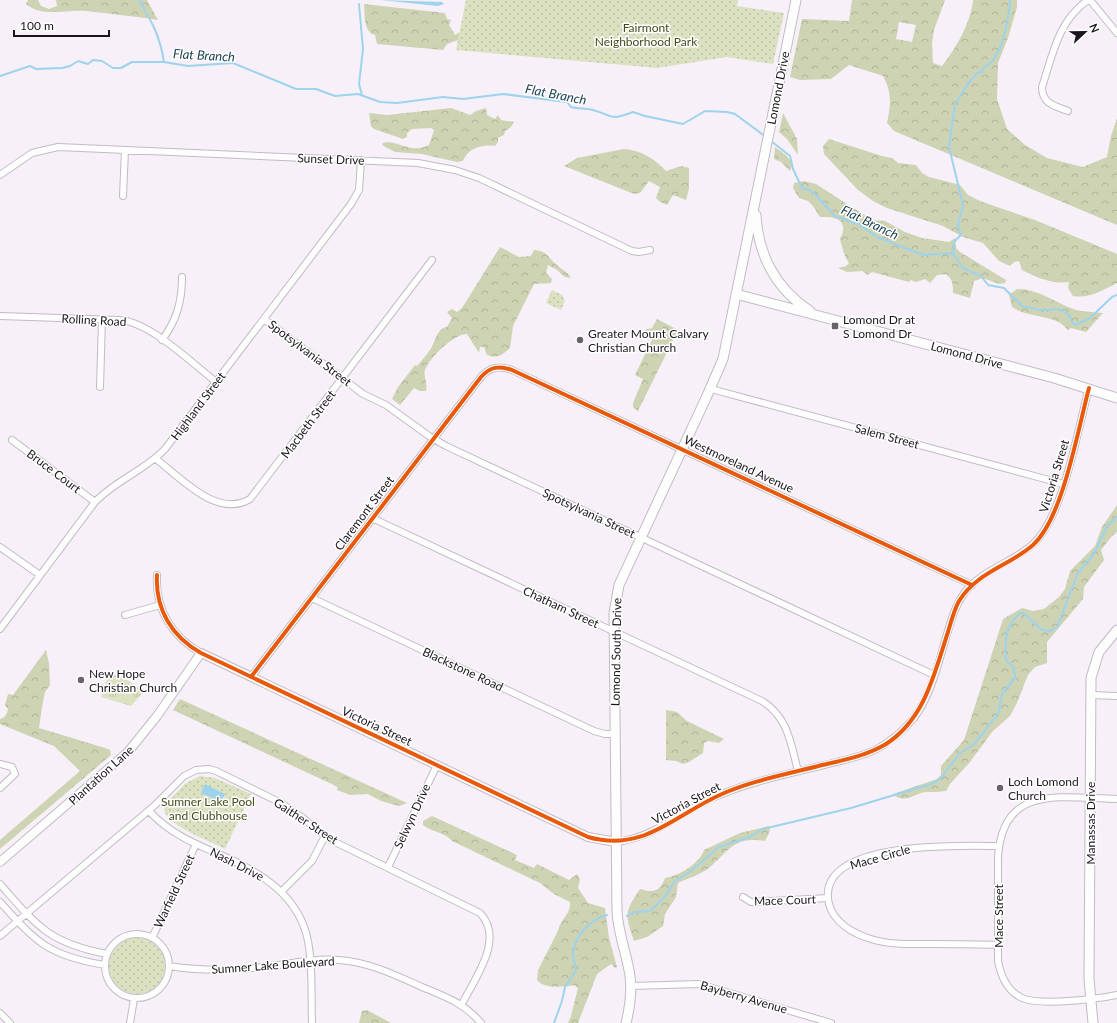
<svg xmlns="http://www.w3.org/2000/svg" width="1117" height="1023" font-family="Lato,sans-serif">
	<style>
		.grass { fill: url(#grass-tufts) }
		.forest { fill: url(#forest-crowns); fill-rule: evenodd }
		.park { fill: url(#park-dots) }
		.water { fill: #9dd3ec }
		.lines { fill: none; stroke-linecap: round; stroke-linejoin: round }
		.stream { stroke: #9dd3ec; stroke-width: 2 }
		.minor-casing { stroke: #c2bbc4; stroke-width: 8 }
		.tertiary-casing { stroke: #c2bbc4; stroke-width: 10 }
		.secondary-casing { stroke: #c2bbc4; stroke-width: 11 }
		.minor { stroke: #fefdfe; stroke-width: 6 }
		.tertiary { stroke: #fefdfe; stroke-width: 8 }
		.secondary { stroke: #fefdfe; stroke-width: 9 }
		.cycleway-casing { stroke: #fff; stroke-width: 6 }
		.cycleway { stroke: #e8590c; stroke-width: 4 }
		.poi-dot { fill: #69626b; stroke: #fff; stroke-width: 1.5 }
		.labels { text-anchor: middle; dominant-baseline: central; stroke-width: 3; stroke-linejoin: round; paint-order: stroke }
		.park-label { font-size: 12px; fill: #434d1c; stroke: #fff }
		.street-label { font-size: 12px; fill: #1c151e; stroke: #fff }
		.poi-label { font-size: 12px; fill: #1c151e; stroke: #fff; text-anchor: start }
		.water-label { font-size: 13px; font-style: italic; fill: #204453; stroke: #fff }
	</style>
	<defs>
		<pattern id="grass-tufts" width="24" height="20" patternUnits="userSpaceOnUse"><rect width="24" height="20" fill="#dce1c1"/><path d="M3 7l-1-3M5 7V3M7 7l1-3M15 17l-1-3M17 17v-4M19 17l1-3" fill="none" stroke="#bcc0a5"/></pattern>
		<pattern id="forest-crowns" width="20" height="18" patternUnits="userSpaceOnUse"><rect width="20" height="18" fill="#ced3b3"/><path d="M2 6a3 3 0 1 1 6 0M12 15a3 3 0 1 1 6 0" fill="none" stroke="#b0b49a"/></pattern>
		<pattern id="park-dots" width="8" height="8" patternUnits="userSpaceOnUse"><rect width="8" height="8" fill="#dce1c1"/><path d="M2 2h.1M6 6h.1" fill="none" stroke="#bcc0a5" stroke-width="1.8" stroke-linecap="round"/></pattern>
	</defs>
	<rect width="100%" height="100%" fill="#f7f0f9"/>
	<path class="grass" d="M109,673l18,7 17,11 -13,15 -30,-9z"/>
	<path class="forest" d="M28,0h10l3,6 8,3 8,-3 -1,-6h91l11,20c-24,-4 -48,-6 -72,-9 -20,-2 -43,7 -60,-7z
		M852,0h93l-11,30 -2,14 1,19 9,3c14,-18 29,-43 31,-66h44v7l-9,31 -10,25 -1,36 10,30 18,16 22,13 36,9 24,-10 4,-21 6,-18v107l-223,-94 -7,-8c4,-19 5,-31 -4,-47l-34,-11 -18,14 -31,1 -10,-3 12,-58 47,2zM899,22l17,3 -4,17 -16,-3z
		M364,4l81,9 2,6 4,1 -2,5 6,10 5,-3 -2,8 -11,4 -4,6 -66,-6 -2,-9c-12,-3 -10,-21 -11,-31z
		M451,108l19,7 6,-4 10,-3 1,7 8,4 3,-4 3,5 13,2 -3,5 -6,4 -1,4 -6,3v4l-3,4c-13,-2 -27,2 -32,15l-6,1 -35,-8 -27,-2 -13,-7 1,-2c15,-4 26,12 46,2l5,-15 -3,-2 -19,1 -5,4v4l-4,2 -29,-10 -3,-3 -2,-13 18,2z
		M783,113l14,26 1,16 -11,-16 -8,-7z
		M829,139l53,17 10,2 6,5 18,2 6,8 7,4 31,8 8,10 12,6 55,19 82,34v29c-14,7 -28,16 -44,13l-5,-8 1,-6c-17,2 -32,-4 -47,-12l-3,-9 -5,1 -4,4 -11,-5 -16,-18 -20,-6 -20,-11 -56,-18 -14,-7 -15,-11 -34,-36 -1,-8z
		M775,147c8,6 21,13 15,24l-9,-9 -7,-3z
		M624,149c17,1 31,10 42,22l15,-5 8,2v21l-3,11 -13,-5 -6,10 -7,-3 -4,-4 4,-11 -11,-6 -9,12 -6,1 -70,-28 13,-8z
		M804,181l12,3 56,36 13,1 20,11 17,6 27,4 6,-4 1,10 4,4 46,28 -1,3 -6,1 -16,-6 -9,3 -4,17 -17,-5c0,-8 0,-14 -7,-19l-9,1 -7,8 -5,-4 -9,3 -5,-2 -2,2 -37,-10 -4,3 -6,-4 -15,1 -9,-4 8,-2 3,-3c-5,-7 -7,-16 -9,-24 0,-2 3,-5 3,-8 2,-14 -13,-14 -23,-14l-7,-11 -5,-5 -9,-3 -6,-10 1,-5z
		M500,247l19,10 12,-1 3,-6c14,1 14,8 23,15 5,5 10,6 14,13l-6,-1 -8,-7 -9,-5 -2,8 6,6 -1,4 -17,1 -21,42 -3,22c-8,7 -12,11 -23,7l-3,-8h-4l-1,6 -12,-19c-12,-1 -38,24 -42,36 -2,7 3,12 1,21h-6l-6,-3 -14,17 -8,-6 6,-12 17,-22 2,1c5,-5 9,-11 13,-16 6,-9 6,-21 17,-23l5,-9 -5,-6 5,-3 5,3 5,-4z
		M1017,289c23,-1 43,18 64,22 7,1 15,1 22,2l-17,19 -15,-4 -3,2c-13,-17 -39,-11 -56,-23l-3,-12z
		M657,319l21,11 -40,81 -5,-4v-4l10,-24 -8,-4 17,-35 -11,-6 4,-4 7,-2z
		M1117,505v27l-5,4 -11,14 3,10 -20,27 -1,12 -36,43v21l-12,4 -7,8 -12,30 -6,11 -18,16 -22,30 -20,22 -4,7c-7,1 -13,1 -20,1 -11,1 -22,13 -33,2l44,-15 4,-4v-9l23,-26 39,-121 19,-11 11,3 11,-2 15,-12 6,-8 5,-18 25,-25 7,-19z
		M46,650l3,13 1,22 -5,7 -3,15 -3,21 66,20 5,2 1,5 -111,94v-9l80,-69 -26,-25 -54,-22v-5c5,-1 7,-5 8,-10l-3,-4 3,-11 5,1z
		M180,699l227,104 -8,3 -18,-5 -13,-7 -18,1 -13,-5 1,-3 -165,-77z
		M666,710l11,2 10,9 37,18 -5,4 -11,-2 -4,2 -1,10 -14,9 -6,2 -7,-3 -10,-1z
		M432,816l85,39 -2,5 19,8 3,-4 32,16 8,-6 3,5 -2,9 10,15 17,5 4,30 8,29 -2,1 -4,-4 -14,10 -19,49h-10l3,-7 7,-28 -4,-3c-9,2 -31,4 -37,-5l1,-10 20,-39c2,-12 13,-16 12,-29l-16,-8 -14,-11 -88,-42c-7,-9 -21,-9 -29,-16v-4z
		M769,826l1,5 -5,10c-32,-5 -35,9 -56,27 -9,7 -21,10 -31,15l-2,14 -11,17 -2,12 -16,11 -13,4c-9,-27 -10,-28 6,-52 13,4 20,3 25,-11 14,-2 35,-15 39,-28l36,-17z
		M367,1010l24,13h-32l3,-12z"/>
	<path class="park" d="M466,0h272l-1,6 47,7 -11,51 -46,-7 -70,11 -201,-18z
		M552,290l10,5 3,5 -4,10 -15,-7z
		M200,776l15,2 36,16 -26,55c-15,-8 -64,-25 -61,-43l2,-3 20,-20z
		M109 966a28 28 0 1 1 56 0a28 28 0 1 1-56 0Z"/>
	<path class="water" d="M380,0l62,2 2,2 -6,2z
		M205,784l20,10 -4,8 -20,-9z"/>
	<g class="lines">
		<path class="stream" d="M139,0c13,22 21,36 25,62
			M359,4l4,45 -4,35 3,11
			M0,76l30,-10 6,3 26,-1 8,-2 8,-5 10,3 5,-4 9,1 11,7h8l11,-6h32l24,4 45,-3 63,26h20l19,7 23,-2 22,8 17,1 46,-6 20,2 40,-5 64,8 4,5c7,2 15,1 22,3 21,6 17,11 40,2l12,4 38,8 22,-13 22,1 8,2 31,23
			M771,141l19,15 3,13 9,19 7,2 6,4 20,22 23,8 19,13 46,18 29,-2 12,16 17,7 7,9 16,3 19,19c7,-1 10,2 16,3 10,1 18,-4 28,3 4,4 4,10 9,12l14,-7 22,-21 5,-2
			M954,256c-1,-13 -2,-13 7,-21l-3,-10 5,-20 -14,-58 6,-42 12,-20 10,-12 5,-1 2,-5c18,-6 25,-50 26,-67
			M627,916l8,-4 15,-1 14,-13 11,-17 16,-10 28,-24 31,-10 13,-8 88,-21 83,-25 8,-6 17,-23 15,-10 10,-12 15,-20 3,-18 13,-16 -1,-10 -8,-8c-1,-20 -2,-32 14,-47h3l19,17 8,1 7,-4 21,-54 16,-19 13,-28 10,-9
			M554,1023l8,-22 3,-14 11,-17c0,-5 -3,-10 -3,-15 0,-18 18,-36 34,-40"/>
		<defs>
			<path id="minor" d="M1090,0l27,33
				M1068,111c-13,-5 -26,-7 -26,-24 11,-33 16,-66 46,-87
				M0,175l32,-22 26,-6 360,16 37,7 24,8 153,73 7,1 11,-2
				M123,196l2,-46
				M0,316l119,4c30,1 73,43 97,62
				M264,319l99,75 23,11 43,31 17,10 488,229
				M162,340c15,-20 20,-39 20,-63
				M100,387l2,-68
				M711,389l353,95
				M12,440l83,62
				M156,459c24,18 61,60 94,40l182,-239
				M372,518l390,183c26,16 29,43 36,70
				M0,547l40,28
				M157,575c-2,34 15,62 44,78
				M312,598l282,133 11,3h10
				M125,615l35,-10
				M0,629l95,-127c21,-22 49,-31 70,-53l186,-245 8,-14 2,-30
				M251,677l230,-300c9,-10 18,-12 31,-7l460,215
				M1091,695l26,1
				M0,764l12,3 3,7 -15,14
				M1117,799c-55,-1 -115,-16 -119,59v103c3,16 9,30 24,37 18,8 75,1 95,-3
				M149,811c20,22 44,32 72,44 39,17 78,40 87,86 5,26 3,55 4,82
				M616,842c36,-4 63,-28 94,-43 35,-16 73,-24 110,-33 19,-5 38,-8 55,-16 15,-8 28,-19 39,-32 18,-24 25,-58 34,-87 4,-14 8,-27 17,-39 17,-22 46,-29 67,-47 31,-26 46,-117 57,-157
				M388,867l49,-102
				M0,884c37,42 49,59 107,70
				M282,891l30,-30 13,-25
				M743,897l8,5 77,-4
				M0,902c37,41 49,54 105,63
				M105 966a32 32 0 1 1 64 0a32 32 0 1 1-64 0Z
				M0,936l154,-130 30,-30 12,-6 13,-1 7,2 65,32 22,15 22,18 10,6 145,71c25,26 -5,65 -18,91
				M152,938l44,-94
				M998,945c-23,-1 -46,-1 -69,-1 -20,0 -39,1 -58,-5 -17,-5 -37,-16 -42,-35 -16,-65 134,-58 169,-58
				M169,966c32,5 62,5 94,1 25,-3 51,-9 76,-7 30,2 56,15 83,27 24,10 42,16 59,36
				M631,986l68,-2 132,39
				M0,1013l10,10
				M130,1023l4,-24"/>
			<path id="tertiary" d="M0,862l128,-110 29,-36 44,-63 387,184 28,5"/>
			<path id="secondary" d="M756,215c2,40 20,74 54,96
				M736,294l318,84 63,20
				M626,1023c4,-16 6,-31 4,-47 -3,-22 -12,-42 -13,-65l-3,-298 5,-28 87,-187 17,-39 73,-359
				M1093,1023l-4,-44 2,-301 8,-26 18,-22"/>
		</defs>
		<use href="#minor" class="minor-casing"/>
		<use href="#tertiary" class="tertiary-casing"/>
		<use href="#secondary" class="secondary-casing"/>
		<use href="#minor" class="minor"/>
		<use href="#tertiary" class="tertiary"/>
		<use href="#secondary" class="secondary"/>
		<defs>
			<path id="cycleway" d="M157,575c-2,34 15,62 44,78l387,184c56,16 86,-22 134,-43 31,-14 67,-20 100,-29 22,-5 44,-9 64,-21 39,-25 48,-70 62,-112 3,-10 6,-22 11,-31 18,-29 50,-35 74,-56 30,-27 45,-116 56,-157
				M251,677l230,-300c9,-10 18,-12 31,-7l460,215"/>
		</defs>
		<use href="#cycleway" class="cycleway-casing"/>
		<use href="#cycleway" class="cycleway"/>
	</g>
	<g class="poi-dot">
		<rect x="831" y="322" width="8" height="8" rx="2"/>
		<circle cx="580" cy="340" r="4"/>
		<circle cx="81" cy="680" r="4"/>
		<circle cx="1000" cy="788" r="4"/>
	</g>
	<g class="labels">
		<g class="park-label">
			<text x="646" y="27">Fairmont<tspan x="646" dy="14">Neighborhood Park</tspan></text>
			<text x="208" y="801">Sumner Lake Pool<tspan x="208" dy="14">and Clubhouse</tspan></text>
		</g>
		<g class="street-label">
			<text transform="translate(778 88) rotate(-79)">Lomond Drive</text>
			<text transform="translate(331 159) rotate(2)">Sunset Drive</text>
			<text transform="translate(94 320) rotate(3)">Rolling Road</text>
			<text transform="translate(310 353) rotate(37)">Spotsylvania Street</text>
			<text transform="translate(967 355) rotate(15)">Lomond Drive</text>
			<text transform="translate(198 406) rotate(-53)">Highland Street</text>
			<text transform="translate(308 424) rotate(-53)">Macbeth Street</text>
			<text transform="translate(887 436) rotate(15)">Salem Street</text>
			<text transform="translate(739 464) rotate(25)">Westmoreland Avenue</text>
			<text transform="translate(54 471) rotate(37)">Bruce Court</text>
			<text transform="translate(1054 476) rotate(-73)">Victoria Street</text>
			<text transform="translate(364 513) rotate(-53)">Claremont Street</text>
			<text transform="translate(589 513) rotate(25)">Spotsylvania Street</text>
			<text transform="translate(561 607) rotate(25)">Chatham Street</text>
			<text transform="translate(616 652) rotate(-89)">Lomond South Drive</text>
			<text transform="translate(463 669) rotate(25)">Blackstone Road</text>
			<text transform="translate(377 726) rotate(25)">Victoria Street</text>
			<text transform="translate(101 775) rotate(-42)">Plantation Lane</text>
			<text transform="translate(686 803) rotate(-28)">Victoria Street</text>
			<text transform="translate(412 816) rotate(-65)">Selwyn Drive</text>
			<text transform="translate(306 821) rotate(33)">Gaither Street</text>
			<text transform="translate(1090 823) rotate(-90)">Manassas Drive</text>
			<text transform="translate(880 857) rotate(-16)">Mace Circle</text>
			<text transform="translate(237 864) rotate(27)">Nash Drive</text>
			<text transform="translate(174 891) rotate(-65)">Warfield Street</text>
			<text transform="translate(785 900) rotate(-2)">Mace Court</text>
			<text transform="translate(998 916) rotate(-90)">Mace Street</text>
			<text transform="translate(273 965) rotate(-4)">Sumner Lake Boulevard</text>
			<text transform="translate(744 997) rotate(16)">Bayberry Avenue</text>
		</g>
		<g class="poi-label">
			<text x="843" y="319">Lomond Dr at<tspan x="843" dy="14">S Lomond Dr</tspan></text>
			<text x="588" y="333">Greater Mount Calvary<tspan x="588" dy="14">Christian Church</tspan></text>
			<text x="89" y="673">New Hope<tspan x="89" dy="14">Christian Church</tspan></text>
			<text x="1008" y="781">Loch Lomond<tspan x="1008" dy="14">Church</tspan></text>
		</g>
		<g class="water-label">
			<text transform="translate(204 55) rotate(3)">Flat Branch</text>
			<text transform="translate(556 94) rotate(11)">Flat Branch</text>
			<text transform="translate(870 222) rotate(26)">Flat Branch</text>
		</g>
	</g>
	<g transform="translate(1085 32) rotate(68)" stroke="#ffffff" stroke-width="3" paint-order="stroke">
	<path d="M0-3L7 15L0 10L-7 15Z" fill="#1c151e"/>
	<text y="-6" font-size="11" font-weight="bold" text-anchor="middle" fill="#1c151e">N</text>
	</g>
	<path d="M14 30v6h95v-6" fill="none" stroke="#1c151e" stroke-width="2"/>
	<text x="20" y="30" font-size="12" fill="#1c151e" stroke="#ffffff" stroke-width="3" paint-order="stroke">100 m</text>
</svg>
